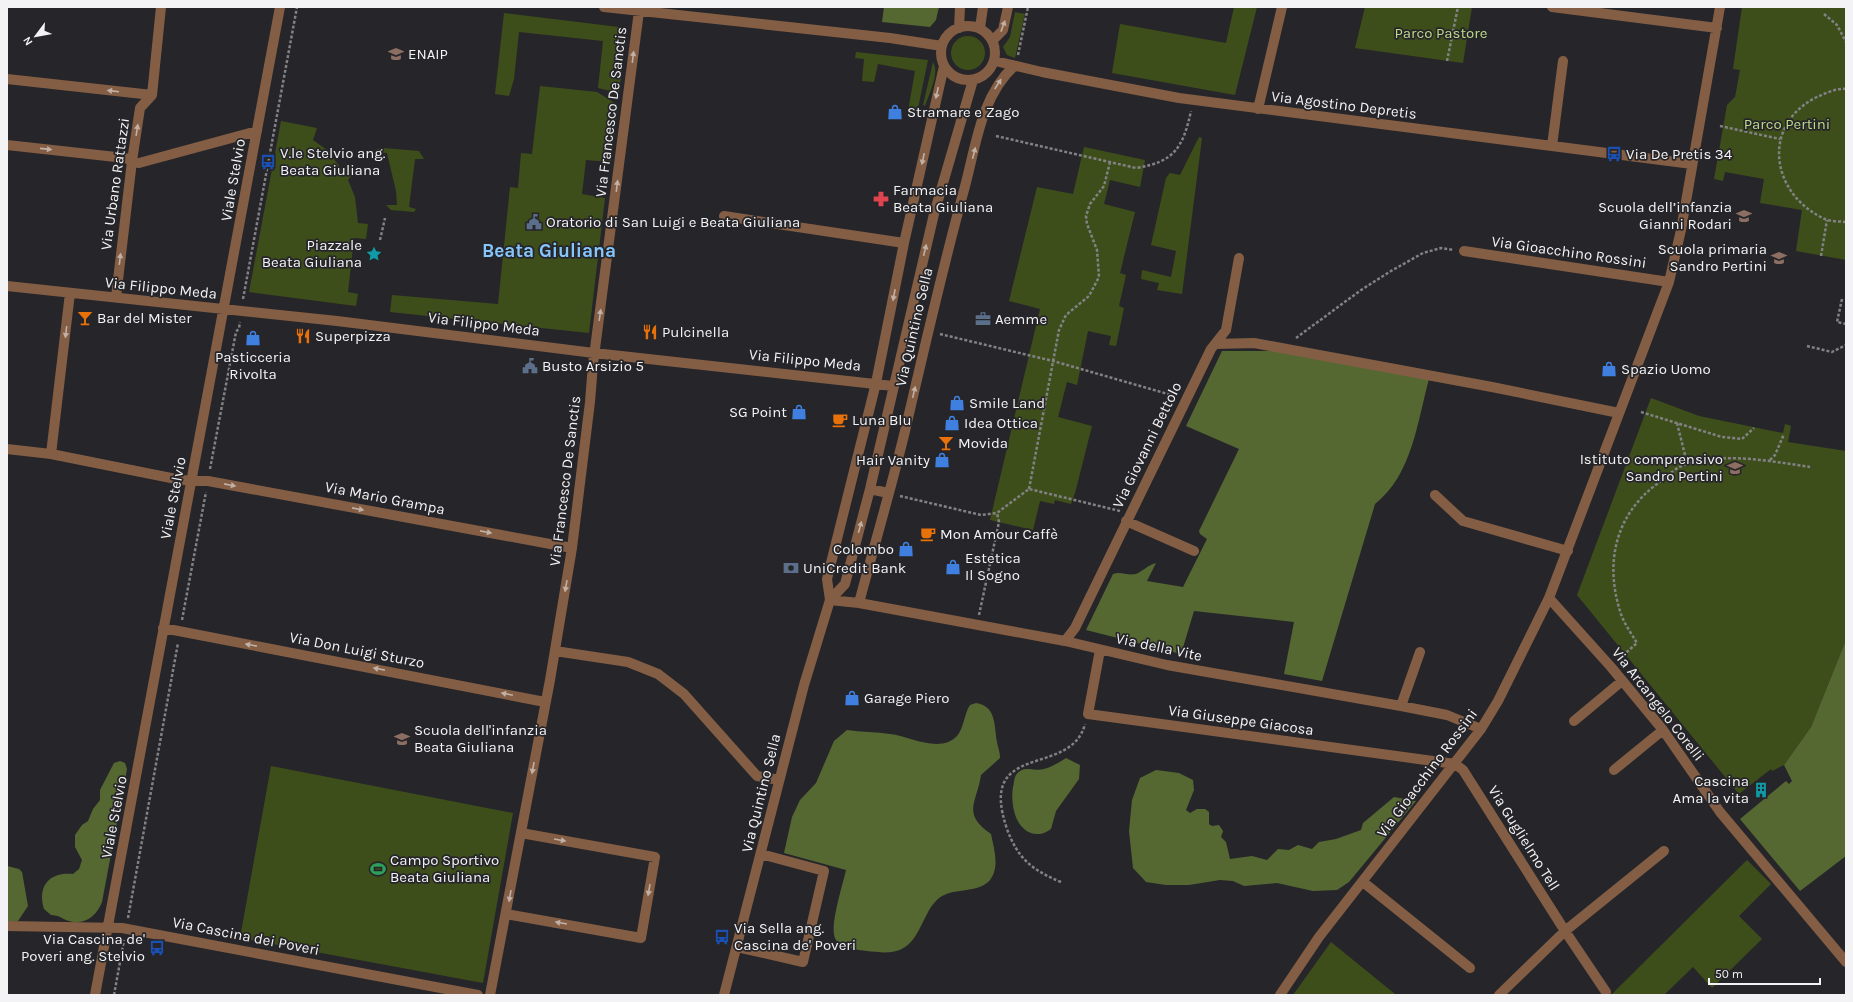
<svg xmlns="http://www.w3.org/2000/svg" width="1853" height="1002" font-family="Karla,sans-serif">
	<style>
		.green { fill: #3e4e1a }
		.forest { fill: #566832 }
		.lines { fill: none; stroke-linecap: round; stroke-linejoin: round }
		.path { stroke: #828285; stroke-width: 2.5; stroke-dasharray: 3 2; stroke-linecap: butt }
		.minor { stroke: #845e44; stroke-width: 10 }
		.oneway { fill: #c1b0a5 }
		.labels { text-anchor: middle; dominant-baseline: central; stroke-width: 3.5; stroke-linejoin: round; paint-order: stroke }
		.park-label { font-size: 15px; fill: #bdda88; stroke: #26262a }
		.poi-label { font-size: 15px; fill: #f3f3f5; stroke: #26262a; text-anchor: start }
		.street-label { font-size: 15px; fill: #f3f3f5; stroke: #26262a }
		.district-label { font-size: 19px; font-weight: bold; fill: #86c7fb; stroke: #26262a }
	</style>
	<rect width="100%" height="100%" fill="#26262a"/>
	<path class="green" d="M1234,7h23l-22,88 -123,-22 8,-49 106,19z
		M1365,7h107l-9,56 -108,-15z
		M1742,7h104v253l-50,-9 6,-41 -42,-7 4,-24 -39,-7 -2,9 -9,-2 13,-74 8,-8 5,-27 -7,-1z
		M1015,12l10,2 -10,44 -8,-3 -4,-8 7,-10z
		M504,13l123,15 -8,65 -21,-5 5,-47 -84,-9 -5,47 -5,17 -14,-2z
		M951 53a17 17 0 1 1 34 0a17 17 0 1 1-34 0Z
		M856,52l72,8 -11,53 -9,-2 7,-40 -37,-7 -4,18 -12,-1 2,-22 -9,-1z
		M933,62c7,11 -4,32 -8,44l-2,-1z
		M540,86l57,6 21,13 -7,57 -25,-2 -4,34 23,4 -16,135 -199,-21 2,-17 106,9 12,-117 8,1 3,-35 11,1z
		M281,121l36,7 -4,12 14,10 16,21 8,-7 4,7 -7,9 7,17 3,26 10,1 -2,15 -12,-1 -6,54 10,2 -2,12 -107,-14z
		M1199,137l3,1 -20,156 -25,-4 2,-7 -18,-4 1,-9 29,7 5,-26 -25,-6 15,-67 4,-5 10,2z
		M1084,147l61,13 -5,27 -30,-7 -6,24 31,8 -15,61 6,2 -7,31 5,2 -8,38 -7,-1 2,-9 -23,-5 -11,54 -10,-3 -9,35 34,9 -17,67 -4,11 -16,-4 -1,4 -14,-3 -7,29 -43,-10 50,-211 -31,-8 28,-114 36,7z
		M383,148l36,3 5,8h-9l-6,48 7,2 -2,3 -23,-2 -5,-5h11l-1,-14 -9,-38 -11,-1 1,-3z
		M1651,398l48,18 84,17 2,-9 6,2 -3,16 58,9v189l-35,87 -27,38 -12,6 -1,-2 -32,25 -162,-199z
		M271,766l242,47 -30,170 -243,-45z
		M1747,860l24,24 -32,32 23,23 -50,49 -19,-21 -29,28h-53z
		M1331,942l64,52 -1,1h-101z"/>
	<path class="forest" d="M884,7h55l-3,13 -6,7 -48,-5z
		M1222,351h63l144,28c-12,44 -17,96 -54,125l-53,177 -38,-7 10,-52 -100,-11 -13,43 -95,-24 27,-56c8,-3 14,2 23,0 7,-3 12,-9 20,-11l-9,18 36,6 24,-48 -7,-5 -1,-3 40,-82 -53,-23z
		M1846,640v216l-46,35 -60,-72 46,-38 3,3 3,-3 -8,-16 27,-38z
		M976,703c21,3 18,24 21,39 1,6 3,9 3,16l-19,17c-4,28 -20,38 10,59 3,15 9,33 -1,46 -12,14 -37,7 -51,18 -15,12 -18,39 -34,49 -12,8 -25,5 -38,4 -10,-1 -24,-3 -31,-11 -8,-10 7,-56 10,-70l-62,-17 8,-36 8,-17 16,-17 18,-42 13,-11c14,2 29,2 43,4 19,2 50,20 67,2 7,-8 7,-22 13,-31z
		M1066,758l14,7 -1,14 -23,32 -5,18c-3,2 -8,5 -11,5 -24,2 -30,-29 -27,-47 1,-3 1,-9 3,-12 8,-11 18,-3 28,-6 8,-2 16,-7 22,-11z
		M120,761l5,2 2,6 -25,133c-5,13 -17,24 -33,19 -7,-2 -10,-6 -18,-6l-7,-6c-7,-22 5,-38 29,-35l6,-5 3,-9 -7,-13v-12l7,-10 6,-4 5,-12 7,-9v-10l14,-27z
		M1156,770l23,3 14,7 1,10 -8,20 4,3 7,-4h8l4,3v12l3,2 7,-1 4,6 -2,6 5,5 4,17 22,-3 15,4 11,-11 11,1 9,-5 14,4 7,-7 17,-3 25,-9 2,-7 31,-26 22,4 -67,81 -12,8 -24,1 -36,-8 -33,3 -11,-5 -13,-1 -31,5h-23l-20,-3 -13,-14 -4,-37 3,-31 8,-22z
		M7,866l12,3 3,3 6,34 -10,15h-11z"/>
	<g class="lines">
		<path class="path" d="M1824,14l13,11 9,17
			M1018,55l10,-48
			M1447,61l11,-54
			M1846,89c-10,-1 -20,4 -29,8 -57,28 -46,98 8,122 6,3 14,2 21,3
			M1720,126l60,13
			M996,136l140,32c39,-6 47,-21 55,-57
			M380,240l5,-22
			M1821,256l6,-36
			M243,299l54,-292
			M1842,299l-5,23 9,2
			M940,334l113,27 122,35
			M1296,338l65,-48 30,-19 32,-18 18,-5 13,2
			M1807,346l25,6 14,-7
			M1641,412l81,25 20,2 12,-11
			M1677,423l10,40
			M1770,460l5,-5 9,-21
			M210,469l26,-137 3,-4 1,-6
			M1029,489l30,-159 7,-15 23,-19 10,-19 -2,-27 -10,-26 -1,-8 4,-12 14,-18 6,-24
			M900,496l81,19 16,-2 32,-24 91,22
			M979,615l20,-93 -2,-9
			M182,620l24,-128
			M1619,659l18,-16c-6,-10 -14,-21 -17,-32 -15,-48 -5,-96 37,-127 9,-7 21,-19 33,-21 41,-10 79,-2 120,4
			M1061,882c-29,-12 -43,-23 -54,-53 -31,-90 64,-50 78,-105
			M128,918l50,-275
			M114,995l10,-55"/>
		<path class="minor" d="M604,7l286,31 52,8
			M1552,7l165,21
			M941 53a27 27 0 1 1 54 0a27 27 0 1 1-54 0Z
			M959,28l1,-21
			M980,28l3,-21
			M992,41l11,-11 5,-23
			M995,61l47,11 137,26 513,66
			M7,79l145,16
			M1258,109l24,-102
			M7,145l118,13 14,5 118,-32
			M1552,146l11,-85
			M724,216l180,27
			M1464,251l205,31
			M7,286l330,35 257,32 299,33
			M116,297l16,-136 8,-53 12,-13 9,-88
			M1215,344l39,-1 238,44 127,26
			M7,449l44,5 130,26 27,1 364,67
			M51,454l19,-161
			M870,489l18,4
			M1435,495l28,26 105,30
			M1126,521l68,30
			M1549,598l62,69 52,63 57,82 126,150
			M830,600l29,3 206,38 102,24 234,41 46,9 34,14
			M830,600l15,-16 25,-95 64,-275 39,-134
			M859,603c15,-57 32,-114 46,-172 19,-81 37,-161 59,-241 12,-43 16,-92 50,-124
			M163,628l382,74
			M1065,641l10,-13 136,-279 15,-19 13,-72
			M1100,650l-12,64 367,50 8,6 102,161 41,61
			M555,651l73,11 30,12 26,20 73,82 22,4
			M1401,706l19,-54
			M1574,721l48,-40
			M1614,770l49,-40
			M1363,882l107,86
			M506,914l135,24 14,-81 -134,-24
			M7,926l115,2 356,67
			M737,947l66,15 21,-91 -63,-17
			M95,995c62,-329 125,-658 185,-988
			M490,995l60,-315 22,-132 18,-146 3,-38 46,-353
			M724,995l80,-310 26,-85 -3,-21 49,-196 28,-140 40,-177
			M1280,995l39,-58 162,-208 17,-28 51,-103 120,-316 12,-52 39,-223
			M1499,995l66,-64 99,-80"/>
	</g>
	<defs><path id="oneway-solid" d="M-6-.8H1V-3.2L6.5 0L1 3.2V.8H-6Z"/></defs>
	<g class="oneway">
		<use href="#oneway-solid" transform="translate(1003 26) rotate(-70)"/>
		<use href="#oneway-solid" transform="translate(633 57) rotate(-83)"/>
		<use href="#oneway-solid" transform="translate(998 84) rotate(-57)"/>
		<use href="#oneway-solid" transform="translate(113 91) rotate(-173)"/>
		<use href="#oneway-solid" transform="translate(937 93) rotate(102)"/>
		<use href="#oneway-solid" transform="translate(137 130) rotate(-81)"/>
		<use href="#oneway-solid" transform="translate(46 149) rotate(6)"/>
		<use href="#oneway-solid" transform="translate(974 153) rotate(-76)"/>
		<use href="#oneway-solid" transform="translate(923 159) rotate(102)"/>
		<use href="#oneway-solid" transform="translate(617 186) rotate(-83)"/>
		<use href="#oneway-solid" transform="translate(925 250) rotate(-76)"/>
		<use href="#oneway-solid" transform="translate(120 259) rotate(-83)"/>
		<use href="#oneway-solid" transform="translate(894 295) rotate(101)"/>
		<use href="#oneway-solid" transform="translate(600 315) rotate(-82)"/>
		<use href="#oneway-solid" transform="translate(66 332) rotate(97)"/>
		<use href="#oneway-solid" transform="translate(914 392) rotate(-77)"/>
		<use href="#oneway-solid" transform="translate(230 485) rotate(11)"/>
		<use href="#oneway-solid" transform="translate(358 509) rotate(11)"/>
		<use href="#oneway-solid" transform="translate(860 527) rotate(-75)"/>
		<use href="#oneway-solid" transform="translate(486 532) rotate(11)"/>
		<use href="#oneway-solid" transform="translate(566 586) rotate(100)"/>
		<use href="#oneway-solid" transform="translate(251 645) rotate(-169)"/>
		<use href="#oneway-solid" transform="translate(379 669) rotate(-169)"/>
		<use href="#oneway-solid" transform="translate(507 694) rotate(-168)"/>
		<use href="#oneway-solid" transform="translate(533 768) rotate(100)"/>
		<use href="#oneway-solid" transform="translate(560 840) rotate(10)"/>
		<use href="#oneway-solid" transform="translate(649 890) rotate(100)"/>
		<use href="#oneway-solid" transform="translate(510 896) rotate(100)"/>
		<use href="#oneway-solid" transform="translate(561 923) rotate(-170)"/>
	</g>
	<defs>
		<symbol id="school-bare" viewBox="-9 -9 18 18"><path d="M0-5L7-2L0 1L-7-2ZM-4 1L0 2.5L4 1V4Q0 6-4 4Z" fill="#8d6e63" stroke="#26262a" stroke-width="2.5" paint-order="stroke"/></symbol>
		<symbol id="shop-bare" viewBox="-9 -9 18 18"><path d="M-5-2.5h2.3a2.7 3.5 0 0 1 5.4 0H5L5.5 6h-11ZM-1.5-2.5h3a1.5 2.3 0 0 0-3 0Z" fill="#3f7fe0" stroke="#26262a" stroke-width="2.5" paint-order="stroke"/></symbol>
		<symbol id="bus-bare" viewBox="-9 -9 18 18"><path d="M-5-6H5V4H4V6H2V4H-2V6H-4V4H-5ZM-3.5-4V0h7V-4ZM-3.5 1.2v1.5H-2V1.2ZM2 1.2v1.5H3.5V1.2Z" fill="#1a4fb4" stroke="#26262a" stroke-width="2.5" paint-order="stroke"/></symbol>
		<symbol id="pharmacy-bare" viewBox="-9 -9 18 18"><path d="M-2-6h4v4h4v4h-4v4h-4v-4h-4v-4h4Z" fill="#e0444e" stroke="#26262a" stroke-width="2.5" paint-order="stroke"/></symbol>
		<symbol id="civic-bare" viewBox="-9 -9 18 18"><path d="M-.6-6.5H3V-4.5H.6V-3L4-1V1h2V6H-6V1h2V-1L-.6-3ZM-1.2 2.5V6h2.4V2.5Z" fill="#5c6f8a" stroke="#26262a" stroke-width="2.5" paint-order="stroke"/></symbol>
		<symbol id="sight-bare" viewBox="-9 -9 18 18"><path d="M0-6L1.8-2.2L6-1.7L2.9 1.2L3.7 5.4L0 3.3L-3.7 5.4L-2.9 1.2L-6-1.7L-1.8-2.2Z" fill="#0f9aa8" stroke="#26262a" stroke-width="2.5" paint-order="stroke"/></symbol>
		<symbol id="bar-bare" viewBox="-9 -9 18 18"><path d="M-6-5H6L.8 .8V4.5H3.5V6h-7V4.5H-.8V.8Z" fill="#e8710a" stroke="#26262a" stroke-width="2.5" paint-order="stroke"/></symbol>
		<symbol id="office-bare" viewBox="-9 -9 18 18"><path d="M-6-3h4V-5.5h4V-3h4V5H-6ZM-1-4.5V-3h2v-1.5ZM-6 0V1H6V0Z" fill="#5c6f8a" stroke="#26262a" stroke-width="2.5" paint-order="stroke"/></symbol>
		<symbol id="restaurant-bare" viewBox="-9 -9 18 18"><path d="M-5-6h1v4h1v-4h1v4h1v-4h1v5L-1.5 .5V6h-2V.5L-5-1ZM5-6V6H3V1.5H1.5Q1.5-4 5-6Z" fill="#e8710a" stroke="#26262a" stroke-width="2.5" paint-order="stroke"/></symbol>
		<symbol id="cafe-bare" viewBox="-9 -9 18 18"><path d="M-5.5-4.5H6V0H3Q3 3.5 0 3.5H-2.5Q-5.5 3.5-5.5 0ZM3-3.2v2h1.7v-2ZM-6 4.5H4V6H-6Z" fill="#e8710a" stroke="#26262a" stroke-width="2.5" paint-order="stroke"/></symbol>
		<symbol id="bank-bare" viewBox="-9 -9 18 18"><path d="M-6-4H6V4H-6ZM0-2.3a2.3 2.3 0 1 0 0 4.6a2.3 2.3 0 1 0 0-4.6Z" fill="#5c6f8a" stroke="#26262a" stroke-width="2.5" paint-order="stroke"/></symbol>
		<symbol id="building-bare" viewBox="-9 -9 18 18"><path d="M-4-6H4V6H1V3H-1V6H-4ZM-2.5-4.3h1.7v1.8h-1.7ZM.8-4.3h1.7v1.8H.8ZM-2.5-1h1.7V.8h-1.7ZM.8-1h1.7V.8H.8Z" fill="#0f9aa8" stroke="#26262a" stroke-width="2.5" paint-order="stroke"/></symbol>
		<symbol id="stadium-bare" viewBox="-9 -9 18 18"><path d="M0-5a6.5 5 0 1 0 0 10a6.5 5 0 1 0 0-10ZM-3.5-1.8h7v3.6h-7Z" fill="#2e9e5b" stroke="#26262a" stroke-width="2.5" paint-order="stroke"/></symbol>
	</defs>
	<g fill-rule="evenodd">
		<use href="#school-bare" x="385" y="43" width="22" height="22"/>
		<use href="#shop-bare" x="884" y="101" width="22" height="22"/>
		<use href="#bus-bare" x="1603" y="143" width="22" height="22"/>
		<use href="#bus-bare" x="257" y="151" width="22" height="22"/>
		<use href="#pharmacy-bare" x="870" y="188" width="22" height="22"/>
		<use href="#school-bare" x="1733" y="205" width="22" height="22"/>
		<use href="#civic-bare" x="523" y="211" width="22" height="22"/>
		<use href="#sight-bare" x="363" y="243" width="22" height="22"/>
		<use href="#school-bare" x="1768" y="247" width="22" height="22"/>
		<use href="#bar-bare" x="74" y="307" width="22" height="22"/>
		<use href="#office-bare" x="972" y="308" width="22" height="22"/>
		<use href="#restaurant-bare" x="639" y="321" width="22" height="22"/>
		<use href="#restaurant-bare" x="292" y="325" width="22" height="22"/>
		<use href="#shop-bare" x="242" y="327" width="22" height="22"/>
		<use href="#civic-bare" x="519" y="355" width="22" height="22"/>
		<use href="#shop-bare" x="1598" y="358" width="22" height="22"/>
		<use href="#shop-bare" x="946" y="392" width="22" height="22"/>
		<use href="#shop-bare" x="788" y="401" width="22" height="22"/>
		<use href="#cafe-bare" x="829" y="409" width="22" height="22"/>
		<use href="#shop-bare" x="941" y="412" width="22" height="22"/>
		<use href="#bar-bare" x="935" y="432" width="22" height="22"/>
		<use href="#shop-bare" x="931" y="449" width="22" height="22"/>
		<use href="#school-bare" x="1724" y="457" width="22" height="22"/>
		<use href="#cafe-bare" x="917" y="523" width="22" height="22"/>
		<use href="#shop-bare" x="895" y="538" width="22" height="22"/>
		<use href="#shop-bare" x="942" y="556" width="22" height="22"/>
		<use href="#bank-bare" x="780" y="557" width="22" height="22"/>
		<use href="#shop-bare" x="841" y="687" width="22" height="22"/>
		<use href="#school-bare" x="391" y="728" width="22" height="22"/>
		<use href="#building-bare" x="1750" y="779" width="22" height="22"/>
		<use href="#stadium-bare" x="367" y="858" width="22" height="22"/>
		<use href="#bus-bare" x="711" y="926" width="22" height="22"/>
		<use href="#bus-bare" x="146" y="937" width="22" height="22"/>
	</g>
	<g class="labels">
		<g class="park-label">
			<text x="1441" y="33">Parco Pastore</text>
			<text x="1787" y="124">Parco Pertini</text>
		</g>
		<g class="poi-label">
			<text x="408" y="54">ENAIP</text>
			<text x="907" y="112">Stramare e Zago</text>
			<text x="280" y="153">V.le Stelvio ang.<tspan x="280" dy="17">Beata Giuliana</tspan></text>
			<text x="1626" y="154">Via De Pretis 34</text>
			<text x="893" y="190">Farmacia<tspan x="893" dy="17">Beata Giuliana</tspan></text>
			<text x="1732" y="207" text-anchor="end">Scuola dell’infanzia<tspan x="1732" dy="17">Gianni Rodari</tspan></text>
			<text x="546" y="222">Oratorio di San Luigi e Beata Giuliana</text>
			<text x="362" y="245" text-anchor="end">Piazzale<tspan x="362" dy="17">Beata Giuliana</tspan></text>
			<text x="1767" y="249" text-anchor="end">Scuola primaria<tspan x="1767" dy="17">Sandro Pertini</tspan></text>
			<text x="97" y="318">Bar del Mister</text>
			<text x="995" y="319">Aemme</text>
			<text x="662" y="332">Pulcinella</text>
			<text x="315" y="336">Superpizza</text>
			<text x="253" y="357" text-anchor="middle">Pasticceria<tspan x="253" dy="17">Rivolta</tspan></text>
			<text x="542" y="366">Busto Arsizio 5</text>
			<text x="1621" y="369">Spazio Uomo</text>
			<text x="969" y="403">Smile Land</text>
			<text x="787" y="412" text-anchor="end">SG Point</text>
			<text x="852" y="420">Luna Blu</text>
			<text x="964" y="423">Idea Ottica</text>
			<text x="958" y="443">Movida</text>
			<text x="1723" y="459" text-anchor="end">Istituto comprensivo<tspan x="1723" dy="17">Sandro Pertini</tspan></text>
			<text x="930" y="460" text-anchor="end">Hair Vanity</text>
			<text x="940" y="534">Mon Amour Caffè</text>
			<text x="894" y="549" text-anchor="end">Colombo</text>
			<text x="965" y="558">Estetica<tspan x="965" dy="17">Il Sogno</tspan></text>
			<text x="803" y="568">UniCredit Bank</text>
			<text x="864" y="698">Garage Piero</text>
			<text x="414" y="730">Scuola dell'infanzia<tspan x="414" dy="17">Beata Giuliana</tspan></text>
			<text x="1749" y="781" text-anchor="end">Cascina<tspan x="1749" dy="17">Ama la vita</tspan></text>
			<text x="390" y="860">Campo Sportivo<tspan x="390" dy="17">Beata Giuliana</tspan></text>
			<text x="734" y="928">Via Sella ang.<tspan x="734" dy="17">Cascina de' Poveri</tspan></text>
			<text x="145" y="939" text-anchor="end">Via Cascina de'<tspan x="145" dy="17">Poveri ang. Stelvio</tspan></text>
		</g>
		<g class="street-label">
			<text transform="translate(1344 105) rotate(7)">Via Agostino Depretis</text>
			<text transform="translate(611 112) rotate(-83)">Via Francesco De Sanctis</text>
			<text transform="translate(233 180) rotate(-80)">Viale Stelvio</text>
			<text transform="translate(115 184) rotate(-82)">Via Urbano Rattazzi</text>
			<text transform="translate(1569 252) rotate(8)">Via Gioacchino Rossini</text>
			<text transform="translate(161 288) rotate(6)">Via Filippo Meda</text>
			<text transform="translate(484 324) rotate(7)">Via Filippo Meda</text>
			<text transform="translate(914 327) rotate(-77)">Via Quintino Sella</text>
			<text transform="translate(805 360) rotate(6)">Via Filippo Meda</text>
			<text transform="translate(1147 445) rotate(-64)">Via Giovanni Bettolo</text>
			<text transform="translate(565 481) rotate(-83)">Via Francesco De Sanctis</text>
			<text transform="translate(173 498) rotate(-79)">Viale Stelvio</text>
			<text transform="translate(385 498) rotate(11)">Via Mario Grampa</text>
			<text transform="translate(1159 647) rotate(12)">Via della Vite</text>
			<text transform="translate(357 650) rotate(11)">Via Don Luigi Sturzo</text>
			<text transform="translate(1658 704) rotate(52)">Via Arcangelo Corelli</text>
			<text transform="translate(1241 720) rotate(8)">Via Giuseppe Giacosa</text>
			<text transform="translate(1427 773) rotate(-53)">Via Gioacchino Rossini</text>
			<text transform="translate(761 793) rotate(-76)">Via Quintino Sella</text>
			<text transform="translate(114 817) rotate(-79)">Viale Stelvio</text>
			<text transform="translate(1524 838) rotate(58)">Via Guglielmo Tell</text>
			<text transform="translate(246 936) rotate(11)">Via Cascina dei Poveri</text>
		</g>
		<g class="district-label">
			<text x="549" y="251">Beata Giuliana</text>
		</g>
	</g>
	<rect width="1853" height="1002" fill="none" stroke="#f3f3f5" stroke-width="16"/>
	<g transform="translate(36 36) rotate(238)" stroke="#26262a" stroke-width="3" paint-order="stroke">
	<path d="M0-3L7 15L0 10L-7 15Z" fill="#f3f3f5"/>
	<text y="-6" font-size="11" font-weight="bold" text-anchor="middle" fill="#f3f3f5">N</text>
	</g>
	<path d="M1709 978v6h111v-6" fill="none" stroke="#f3f3f5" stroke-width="2"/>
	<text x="1715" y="978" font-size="12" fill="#f3f3f5" stroke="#26262a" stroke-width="3" paint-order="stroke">50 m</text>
</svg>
